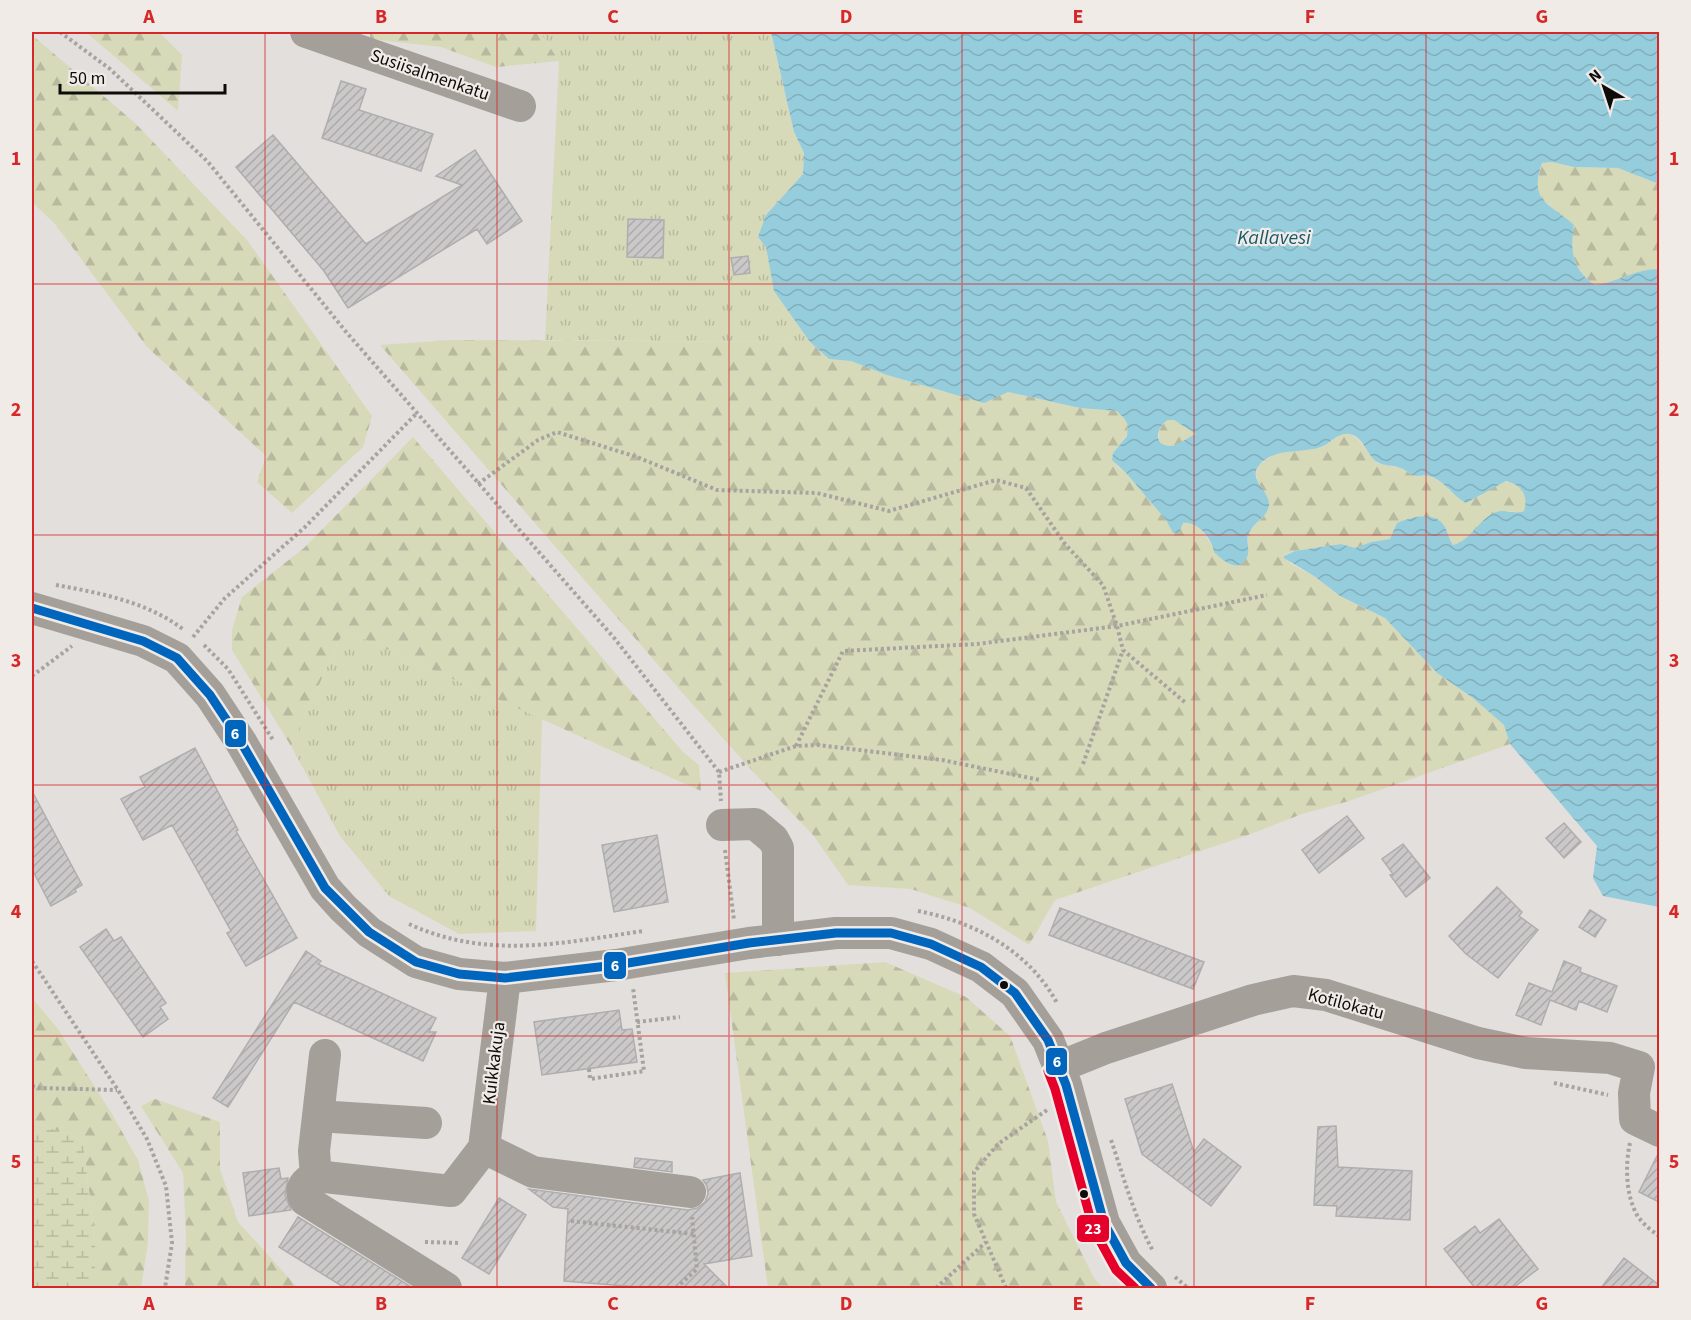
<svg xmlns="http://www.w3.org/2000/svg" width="1691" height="1320" font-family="'Source Sans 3',sans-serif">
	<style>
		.grass { fill: url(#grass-tufts) }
		.forest { fill: url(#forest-firs) }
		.wetland { fill: url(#wetland-marsh) }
		.water { fill: url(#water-waves); fill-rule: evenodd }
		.building { fill: url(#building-hatch); stroke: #afaeae; stroke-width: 1.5 }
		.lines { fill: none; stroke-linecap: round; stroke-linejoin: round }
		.path { stroke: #a7a49f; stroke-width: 4; stroke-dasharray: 3 3; stroke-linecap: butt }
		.minor { stroke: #a49f98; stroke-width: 32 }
		.bus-1-casing { stroke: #f1ebe8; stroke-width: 14 }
		.bus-2-casing { stroke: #f1ebe8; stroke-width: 14 }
		.bus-1 { stroke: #0065bd; stroke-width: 9 }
		.bus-2 { stroke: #e4002b; stroke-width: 9 }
		.grid { fill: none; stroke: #d62828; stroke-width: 1.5; stroke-opacity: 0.55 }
		.bus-dot { fill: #0e0c0b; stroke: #f1ebe8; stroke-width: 2 }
		.labels { text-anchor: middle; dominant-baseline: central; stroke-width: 4.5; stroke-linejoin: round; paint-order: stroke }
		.street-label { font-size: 18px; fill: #0e0c0b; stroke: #f1ebe8 }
		.water-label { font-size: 20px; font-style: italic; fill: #175969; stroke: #f1ebe8 }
		.line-badge { stroke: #f1ebe8; stroke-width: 2 }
		.badge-label { font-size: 16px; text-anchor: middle; font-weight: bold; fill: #fff }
		.neatline { fill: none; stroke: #d62828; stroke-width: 2 }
		.grid-label { font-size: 20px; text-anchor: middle; font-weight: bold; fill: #d62828 }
	</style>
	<defs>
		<pattern id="grass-tufts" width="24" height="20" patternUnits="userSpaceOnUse" patternTransform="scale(1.5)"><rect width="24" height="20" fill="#d7dab9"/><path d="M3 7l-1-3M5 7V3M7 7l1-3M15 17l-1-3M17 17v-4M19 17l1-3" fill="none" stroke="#b7ba9e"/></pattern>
		<pattern id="forest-firs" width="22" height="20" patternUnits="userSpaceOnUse" patternTransform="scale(1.5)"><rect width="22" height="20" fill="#d7dab9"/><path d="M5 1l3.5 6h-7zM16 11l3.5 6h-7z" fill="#b7ba9e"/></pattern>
		<pattern id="wetland-marsh" width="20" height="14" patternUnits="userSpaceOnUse" patternTransform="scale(1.5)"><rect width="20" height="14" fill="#d7dab9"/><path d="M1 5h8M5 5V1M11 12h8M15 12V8" fill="none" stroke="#b7ba9e"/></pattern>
		<pattern id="water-waves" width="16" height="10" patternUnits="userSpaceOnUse" patternTransform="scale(1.5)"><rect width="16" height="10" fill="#96cddc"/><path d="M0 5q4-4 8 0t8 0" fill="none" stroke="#80afbb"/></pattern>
		<pattern id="building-hatch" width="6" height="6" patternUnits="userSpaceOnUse" patternTransform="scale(1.5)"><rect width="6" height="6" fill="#cac8c8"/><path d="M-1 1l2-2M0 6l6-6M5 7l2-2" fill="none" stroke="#acabaa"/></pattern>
	</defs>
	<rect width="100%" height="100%" fill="#e2dfdd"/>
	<path class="grass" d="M540,32h231l23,100 10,21 -1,21 -37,41v32l9,44 35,51 -265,-2 14,-279z
		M344,630l198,89 -6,212 -77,3 -70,-38 -49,-60 -49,-90z"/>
	<path class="forest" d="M86,32h73l23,23 -4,56z
		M370,32h170l19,29 -63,6 -55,-20 -71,-8z
		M32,35l103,88 112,117 125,176 -9,31 -71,66 -35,-31 9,-26 -119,-109 -92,-123 -23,-22z
		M1552,162l22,5 44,1 41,16v85c-22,0 -42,13 -64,16 -23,-15 -25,-35 -21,-60l-17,-11 -4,-6 -13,-11 -4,-11 6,-23z
		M450,340l360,2 19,17 22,2 36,14 57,17h64l72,16 37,3 8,7 3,7 -1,10 -14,18 4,13 9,7 40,47 7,12 10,-9c15,-4 23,14 30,24l35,2v-17l15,-15 4,-19 -10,-18 -1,-7 3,-8 14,-10 17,-4 32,-4 20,-13 6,-1 9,5 20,25 23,5 15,8h14l13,7 10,10 26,4c12,-9 29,-24 42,-9 7,7 7,14 5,23l-6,2 -11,-2 -35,22 -11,9 -9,3 -8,-17 -48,-5 -6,16 -20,3 -10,5 -6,1 -14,-4 -14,2 -32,5 -11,4 7,9 23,12 26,20 45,22 52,55 36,25 31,27 6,19 -161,57 -47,13 -54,21 -193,65 -26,45 -59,-37 -59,-19 -63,-4 -35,-50 -46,-48 -80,-89 -307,-353z
		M1168,420h6l23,14c-8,2 -18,12 -26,12 -16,1 -16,-18 -3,-26z
		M413,437l270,315 16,13 2,26 -357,-161 -53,116 -59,-96v-20l10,-33 62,-49z
		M885,962l81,35 44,39 38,105 8,61 38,76 9,10h-335l-43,-315z
		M32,998l26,31 54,85 26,46 11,41 -1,41 -7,46h-46v-48l-12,-99 -51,-20z
		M155,1099l65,23v47l18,53 60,66h-113l1,-56 -3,-59 -42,-67z"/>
	<path class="wetland" d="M32,1121l51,20 12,99v48h-63z"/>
	<path class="water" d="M771,32h888v152l-41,-16 -44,-1 -22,-5 -10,1c-14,39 8,40 32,62 -4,25 -2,45 21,60 23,-3 40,-16 64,-16v638l-56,-11 -10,-18 4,-32 -87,-102 -6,-19 -31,-27 -36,-25 -52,-55 -45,-22 -26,-20 -30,-18v-2l11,-5 32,-5 14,-2 14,4 16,-6 19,-3 7,-16c15,-6 38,-13 48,4 3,6 4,12 8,18 19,-5 25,-26 43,-33 9,-3 19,3 28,-1 5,-17 -3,-26 -18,-30l-40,22c-13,-7 -22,-23 -37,-27 -4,-1 -9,0 -13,0 -6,-1 -11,-7 -16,-8 -7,-3 -17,-2 -23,-6 -10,-6 -14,-27 -28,-28 -11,-2 -19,10 -28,13 -20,7 -45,0 -61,17 -14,16 10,26 9,41 -1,11 -14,17 -19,26 -6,8 1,18 -3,26 -8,18 -25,3 -33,-5 -1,-12 -17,-32 -31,-29l-4,10h-6l-7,-13 -40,-47 -14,-13 1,-7 14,-17 1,-11 -4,-7 -7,-7 -37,-3 -72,-16 -24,11 -97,-28 -36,-14 -22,-2 -19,-17 -36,-51 -8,-44 -8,-10 8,-22 37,-41 1,-21 -10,-21zM1168,420h6l22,14c-8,3 -19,13 -27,12 -17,-2 -12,-20 -1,-26z"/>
	<path class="building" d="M341,81l25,8 -7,21 74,24 -12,37 -99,-33z
		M273,135l93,109 96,-59 -26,-9 39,-26 47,71 -35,23 -10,-15 -129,79 -24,-37 -88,-104z
		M628,219l36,1 -1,38 -36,-1z
		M748,256l2,17 -16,2 -3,-17z
		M195,748l43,82 -2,1 61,107 -51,28 -19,-33 4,-2 -59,-106 -29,15 -22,-41 24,-12 -5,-10z
		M32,791l50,94 -7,4 1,3 -25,14 -19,-37z
		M1347,816l17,22 -45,35 -17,-23z
		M1564,823l17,19 -17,16 -18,-20z
		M657,835l11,67 -54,10 -12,-67z
		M1403,844l27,34 -24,19 -16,-22 3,-1 -11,-15z
		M1497,887l25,25 -3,4 19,14 -40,48 -32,-24 -17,-18z
		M1060,908l144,54 -11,27 -144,-54z
		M1590,910l16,10 -11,17 -16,-10z
		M106,929l8,12 7,-4 45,66 -6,4 8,12 -25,18 -63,-90z
		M306,951l15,10 -3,3 118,54 -7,14h7l-13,29 -129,-59 -66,105 -15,-9z
		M1564,961l17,7 -1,4 37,14 -10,26 -28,-11 -3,9 -26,-10 -9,25 -25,-10 13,-32 23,9z
		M619,1010l3,20 10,-1 5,33 -95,13 -8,-53z
		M1172,1084l22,68 10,-13 37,28 -30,39 -69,-52 -17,-55z
		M1336,1126l2,41 74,4 -2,49 -74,-4 1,-10 -23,-1 4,-78z
		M1659,1152v50l-20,-10z
		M635,1158l37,4v10l-38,-5z
		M279,1168l2,11 7,-1 -3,17 6,15 -42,6 -6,-43z
		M740,1173l12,83 -48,8 24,24h-78l-86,-7 4,-72 -15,-2 -24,-18 159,21 9,-2 8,-6 3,-8 -1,-8 -4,-6z
		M499,1198l27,17 -37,59 -27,-16z
		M298,1217l115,71h-68l-66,-41z
		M1499,1219l39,50 -25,19h-38l-31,-39 31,-23 5,7z
		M1624,1258l35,27v3h-58z"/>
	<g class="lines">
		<path class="path" d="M60,32l50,37 98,93 139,171 268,306 104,133 2,29
			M478,484l60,-44 19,-8 80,25 80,33 100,3 72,18 107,-31 30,8 39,56 38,41 14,41 6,24 64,54
			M56,585c44,8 92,17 128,45
			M193,637l32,-39 80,-71 112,-114
			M204,645l24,24 45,71
			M32,676l40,-30
			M796,746l47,-95 134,-7 140,-18 150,-31
			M1083,764l40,-114
			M719,772l77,-26 22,-1 124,15 98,20
			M725,850l9,70
			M918,911c57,11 111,40 139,92
			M409,924c78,36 153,19 234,7
			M32,961l86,129 29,49 19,47 6,57 -7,45
			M637,1022l43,-5
			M589,1069l1,10 54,-8 -11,-83
			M1554,1083l54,12
			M32,1086l8,2 77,2
			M1111,1140c13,38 23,76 42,111
			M1630,1143c-5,22 -4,51 6,70 5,10 15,17 24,24
			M571,1221l123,13
			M425,1242l35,1
			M1175,1277l13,11
			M676,1288l21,-19 -5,-52
			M936,1288l50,-46
			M1006,1288l-32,-74v-42l24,-28 49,-34"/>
		<path class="minor" d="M306,32l214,74
			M32,608l111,33 34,17 33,37 31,47 84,146 18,20 26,24 47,30 43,12 46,4 111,-13 133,-22 87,-10h55l40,11 50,23 34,26 33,47 18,45 38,138 22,40 25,25
			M722,825l33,-1 18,15 5,9v92
			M1059,1067l47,-19 147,-48 40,-9 33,4 152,48 48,10 84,5 29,9 -5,26 1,26 25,12
			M318,1116l108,7
			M484,1148l49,24 157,20
			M316,1176l-2,-25 11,-96
			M446,1288l-141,-88c-7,-12 1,-19 11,-24l135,15 33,-43 21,-170"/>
		<defs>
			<path id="bus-1" d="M32,608l111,33 34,17 33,37 31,47 84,146 44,44 47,30 43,12 46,4 111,-13 133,-22 87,-10h55l40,11 50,23 34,26 33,47 18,45 38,138 22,40 25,25"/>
			<path id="bus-2" d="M1048,1071l7,18 38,139 23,42 19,18"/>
		</defs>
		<use href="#bus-1" class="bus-1-casing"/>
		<use href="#bus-2" class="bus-2-casing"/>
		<use href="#bus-1" class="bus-1"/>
		<use href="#bus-2" class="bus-2"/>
	</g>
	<path class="grid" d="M265,32v1256M497,32v1256M729,32v1256M962,32v1256M1194,32v1256M1426,32v1256M32,284h1628M32,535h1628M32,785h1628M32,1036h1628"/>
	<g class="bus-dot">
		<circle cx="1004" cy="985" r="5"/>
		<circle cx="1084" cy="1194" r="5"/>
	</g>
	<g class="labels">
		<g class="street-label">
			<text transform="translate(430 75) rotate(19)">Susiisalmenkatu</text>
			<text transform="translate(1346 1004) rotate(15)">Kotilokatu</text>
			<text transform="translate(494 1063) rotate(-83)">Kuikkakuja</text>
		</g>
		<g class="water-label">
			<text x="1274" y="238">Kallavesi</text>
		</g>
	</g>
	<g class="line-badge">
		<rect x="224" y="719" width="23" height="29" rx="6" fill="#0065bd"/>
		<rect x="603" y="951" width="24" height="29" rx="6" fill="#0065bd"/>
		<rect x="1045" y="1047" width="23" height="29" rx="6" fill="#0065bd"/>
		<rect x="1076" y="1214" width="34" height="29" rx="6" fill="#e4002b"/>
	</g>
	<g class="badge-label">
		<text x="235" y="739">6</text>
		<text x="615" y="971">6</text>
		<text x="1057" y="1067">6</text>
		<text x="1093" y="1234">23</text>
	</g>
	<rect width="1691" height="1320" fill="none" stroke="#f1ebe8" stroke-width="66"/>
	<g transform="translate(1604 87) rotate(321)" stroke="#f1ebe8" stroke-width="4.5" paint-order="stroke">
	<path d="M0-4.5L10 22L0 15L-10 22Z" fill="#0e0c0b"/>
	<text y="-9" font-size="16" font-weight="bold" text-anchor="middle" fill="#0e0c0b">N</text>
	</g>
	<path d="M60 84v9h165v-9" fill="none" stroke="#0e0c0b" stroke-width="3"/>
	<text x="69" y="84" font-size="18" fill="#0e0c0b" stroke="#f1ebe8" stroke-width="4.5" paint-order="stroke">50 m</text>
	<rect x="33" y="33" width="1625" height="1254" class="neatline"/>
	<g class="grid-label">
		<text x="149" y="23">A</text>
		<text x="381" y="23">B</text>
		<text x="613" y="23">C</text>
		<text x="846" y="23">D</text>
		<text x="1078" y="23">E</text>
		<text x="1310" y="23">F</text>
		<text x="1542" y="23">G</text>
		<text x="16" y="165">1</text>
		<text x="1674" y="165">1</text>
		<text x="16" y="416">2</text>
		<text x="1674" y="416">2</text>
		<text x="16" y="667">3</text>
		<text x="1674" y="667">3</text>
		<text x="16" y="918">4</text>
		<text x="1674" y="918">4</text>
		<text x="16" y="1168">5</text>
		<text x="1674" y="1168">5</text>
		<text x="149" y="1310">A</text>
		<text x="381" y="1310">B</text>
		<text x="613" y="1310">C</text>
		<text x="846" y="1310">D</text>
		<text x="1078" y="1310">E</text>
		<text x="1310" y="1310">F</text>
		<text x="1542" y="1310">G</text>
	</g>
</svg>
